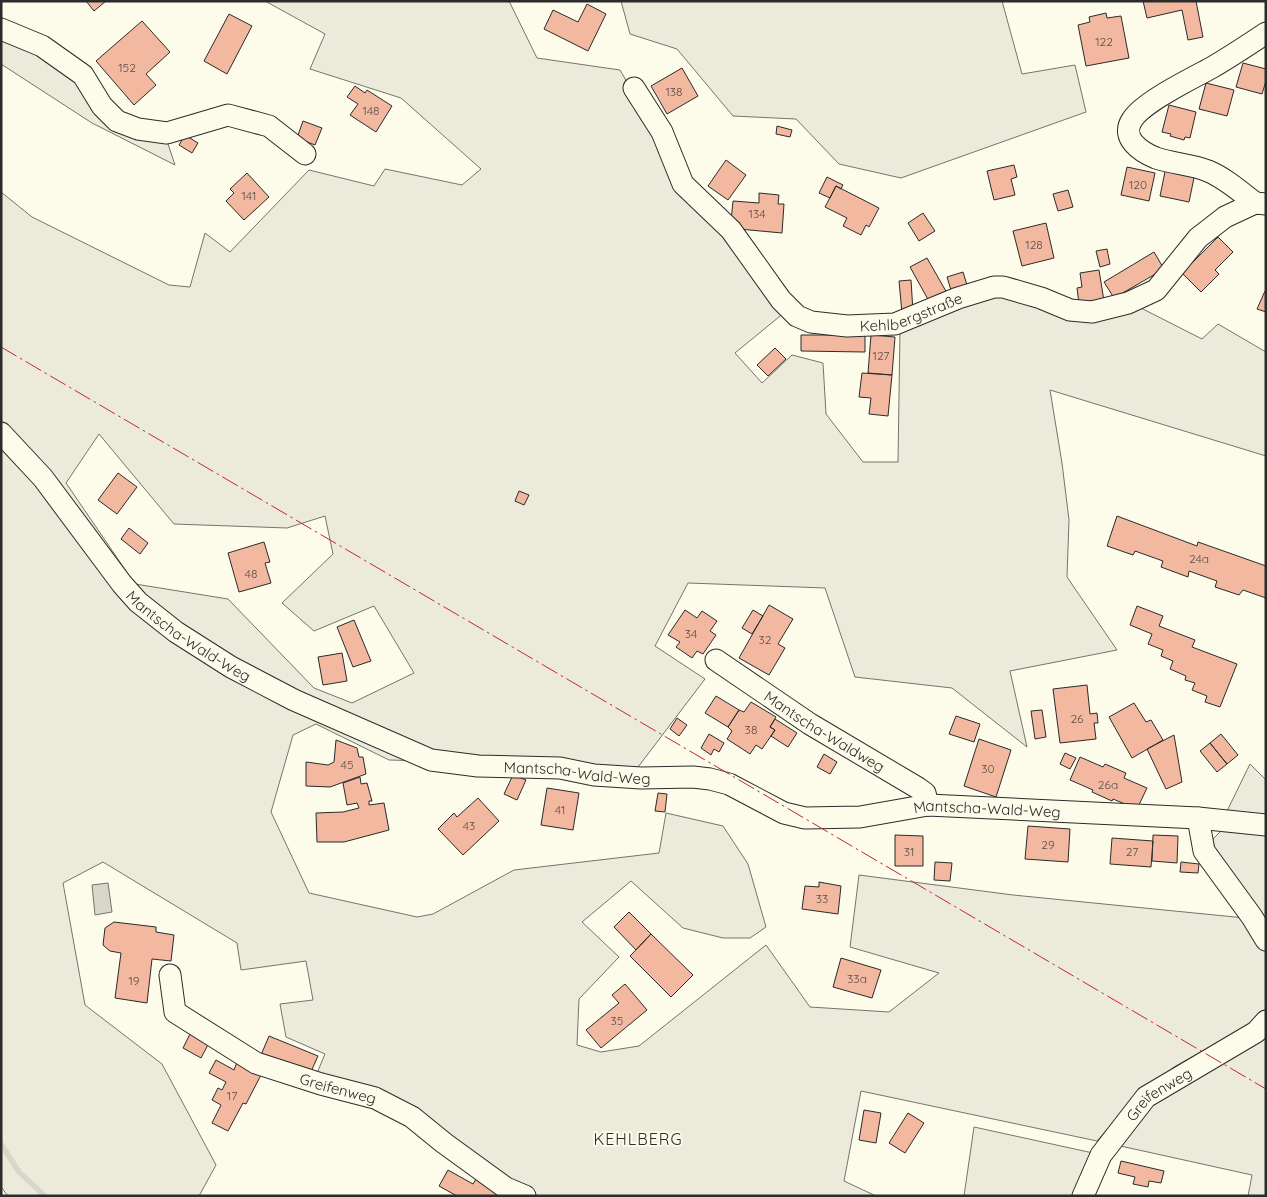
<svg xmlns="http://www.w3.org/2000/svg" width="1267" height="1197" font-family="Quicksand,sans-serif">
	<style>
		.green { fill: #ecebdb; stroke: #74746e; fill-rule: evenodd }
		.water { fill: #d8d7c9; stroke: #74746e }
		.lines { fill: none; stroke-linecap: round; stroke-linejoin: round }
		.stream { stroke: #d8d7c9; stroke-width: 5.5 }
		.building { fill: #f2b8a0; stroke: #2b2b2b }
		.minor-casing { stroke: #2b2b2b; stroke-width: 23 }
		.minor { stroke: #fdfbea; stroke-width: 21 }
		.power { stroke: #c62828; stroke-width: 1; stroke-dasharray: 18 4 2.5 4; stroke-linecap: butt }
		.labels { text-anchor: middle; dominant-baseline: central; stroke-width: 4; stroke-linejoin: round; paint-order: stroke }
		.number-label { font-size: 12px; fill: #5d4e48 }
		.street-label { font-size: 15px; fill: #2b2b2b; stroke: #fdfbea }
		.neighbourhood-label { font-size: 16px; letter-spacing: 1px; fill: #2b2b2b; stroke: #fdfbea }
	</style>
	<rect width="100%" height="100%" fill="#fdfbea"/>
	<path class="green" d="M265,1h244l28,57 83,12 39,67 71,101 55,74 -50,41 27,30 30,-28 31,8 3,51 37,48h35l2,-133 61,-29 42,-5 136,12 63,32 16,-15 48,28v104l-216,-66 12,73 7,57 -2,57 50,73 -107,21 17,76 -75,-59 -97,-11 -30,-89 -137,-5 -33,63 50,33 -70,92 -60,-6 -186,-5 -73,-36 -23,11 -22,77 38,81 108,24 16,-3 81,-44 145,-17 7,-40 57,13 25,38 18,63 -16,11h-27l-40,-10 -52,-47 -49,41 37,35 -40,42 -2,46 24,7 38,-6 127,-101 44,62 79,5 50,-39 -89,-26 9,-72 154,20 232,23 21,34v57l-11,13 -81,45 -45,37 -32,37 -236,-50 -17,90 32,15h-338l-12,-5 -108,-80 -103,-33 10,-24 -39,-17 -6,-33 33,-4 -7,-39 -65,9 -4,-27 -134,-81 -40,21 22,122 77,59 54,101 -17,31h-191l-7,-9v-995l31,25 137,68 21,2 15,-54 25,19 79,-82 65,16 11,-17 77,16 19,-16 -80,-71 -91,-29 15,-35zM99,434l75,90 113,4 38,-12 8,38 -51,49 32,28 60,-25 40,67 -62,30 -38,-15 -86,-89 -93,-15 -69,-101z
		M621,1h381l20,73 53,-9 11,47 -185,66 -62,-14 -43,-45 -63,-3 -56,-67 -47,-15z
		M1,35l41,19 37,26 22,36 65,22 9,27 -83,-42 -91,-59z
		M1250,764l16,16v37l-39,-6z
		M1221,831l45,4v93l-50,-71 -3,-18z
		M1266,1034v162h-18l4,-21 -136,-30 38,-43z
		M974,1127l119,26 -18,43h-111z"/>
	<path class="water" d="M108,883l4,29 -17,3 -3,-30z"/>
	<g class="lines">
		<path class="stream" d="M1,1144l18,28 26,24"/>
	</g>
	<path class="building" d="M86,1h20l-12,10z
		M1143,1h53l7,36 -15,3 -6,-30 -35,8z
		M587,4l19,10 -18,37 -44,-22 9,-19 25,12z
		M1106,13l1,5 14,-2 8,42 -43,8 -8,-41 12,-3 -1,-5z
		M229,14l23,12 -25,48 -23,-13z
		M142,21l28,31 -24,22 10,11 -22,20 -38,-44z
		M1243,63l23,6v12l-4,13 -26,-7z
		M682,68l16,28 -31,18 -16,-28z
		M1206,83l28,7 -7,26 -28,-7z
		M355,86l10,7 2,-3 25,16 -16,26 -26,-17 8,-11 -11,-7z
		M1169,105l27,7 -6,26 -5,-1 -1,3 -14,-4 1,-2 -9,-2z
		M303,121l19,7 -7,17 -18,-7z
		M777,126l15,4 -2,7 -14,-3z
		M185,135l13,8 -6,10 -13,-8z
		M726,160l20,15 -18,25 -20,-14z
		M1014,165l3,12 -6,2 4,16 -21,5 -7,-29z
		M1127,167l28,6 -6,28 -28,-6z
		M1166,167l29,6 -6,29 -29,-6z
		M247,173l22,24 -25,23 -18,-19 8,-8 -4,-4z
		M827,177l16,8 -2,4 -5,-3 -6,12 -11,-5z
		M836,186l43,22 -10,19 -3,-2 -5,10 -18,-9 4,-8 -22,-11z
		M1068,190l5,17 -15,4 -5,-17z
		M759,193l20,2 -1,9h6l-2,29 -43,-4v-7l-8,-1 2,-20 26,2z
		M923,213l12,18 -16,10 -11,-18z
		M1046,223l8,35 -32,8 -9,-35z
		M1218,237l15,15 -18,18 4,4 -18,18 -19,-19z
		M1107,249l3,15 -10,3 -4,-16z
		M1154,252l10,17 -50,29 -10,-16z
		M927,258l20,35 -17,10 -20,-36z
		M1099,270l5,31 -25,3 -2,-16 5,-1 -2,-14z
		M963,272l4,13 -16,5 -4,-13z
		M911,280l2,32 -11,1 -3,-32z
		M1265,291h1v21l-9,-3z
		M801,335h64v17l-64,-1z
		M871,335l24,2 -3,38 -24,-2z
		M775,348l11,11 -18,17 -11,-11z
		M862,373l30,2 -4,41 -19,-2 2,-16 -12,-1z
		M118,473l19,14 -20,27 -19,-14z
		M519,491l10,4 -5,10 -9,-4z
		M1117,516l80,30 1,-4 68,24v32l-23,-8 -4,5 -24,-8 2,-6 -28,-10 -1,6 -27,-10 2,-6 -28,-10 -2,4 -26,-9z
		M129,528l19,15 -8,11 -19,-15z
		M264,542l6,20 -5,1 6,20 -32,9 -11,-39z
		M769,605l24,14 -15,25 7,4 -16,27 -30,-17z
		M1137,606l26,10 -4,10 36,14 -3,7 45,17 -17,43 -15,-5 2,-6 -15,-6 3,-7 -10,-3 1,-4 -16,-7 3,-8 -12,-5 2,-6 -15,-6 4,-10 -22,-9z
		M685,610l12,8 5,-7 15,10 -7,10 6,4 -13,19 -6,-3 -5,7 -16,-11 4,-5 -12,-7z
		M753,610l10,6 -11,18 -10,-6z
		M354,620l17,41 -18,6 -16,-40z
		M342,653l5,28 -24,4 -5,-28z
		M1087,685l3,29 7,-1 1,10h-4l2,16 -36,4 -7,-54z
		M716,696l23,14 -11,17 -23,-14z
		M751,702l25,15 -6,10 5,3 -13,19 -6,-4 -6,9 -23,-15 5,-8 -4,-4 11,-17 5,2z
		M1134,703l12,19 5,-2 12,20 -31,18 -23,-41z
		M1042,710l4,27 -11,2 -4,-28z
		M956,716l24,8 -6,18 -25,-8z
		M677,718l10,7 -8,11 -9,-7z
		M775,719l22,14 -9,14 -17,-11 4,-6 -5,-3z
		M709,734l15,9 -5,9 -5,-3 -3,6 -10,-7z
		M1221,734l17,21 -11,9 -17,-21z
		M1174,735l8,47 -16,7 -19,-40z
		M979,739l32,11 -15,47 -32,-11z
		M336,740l21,8 2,9h4l3,17 -36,13 -24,-1v-24l22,3 6,-3z
		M1210,743l17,21 -10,8 -17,-21z
		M1065,753l11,5 -6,11 -10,-5z
		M824,754l13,8 -7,12 -13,-7z
		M1080,757l23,10 2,-3 21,9 -2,5 23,10 -10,21 -24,-10 -1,2 -20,-9 1,-2 -23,-10z
		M513,775l13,5 -9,20 -13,-6z
		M360,777l1,7 6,-1 5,18h-3v4l15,-2 5,27 -45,12h-27l-1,-29 27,-1 16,-4 -2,-5 -10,2 -4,-22z
		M547,788l32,5 -6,37 -32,-5z
		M658,793l9,1 -2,18 -10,-1z
		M478,798l21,23 -36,34 -25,-26 16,-16 3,4z
		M1028,826l42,3 -2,33 -43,-3z
		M895,835l28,1v30h-28z
		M1153,835l25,1 -1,27 -25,-2z
		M1112,838l41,3 -2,26 -41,-3z
		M935,862l17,1 -2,18 -16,-1z
		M1181,862l18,2 -1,9 -18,-1z
		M819,882l22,4 -3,28 -36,-5 3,-23 14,1z
		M629,912l22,22 -15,16 -22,-23z
		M114,922l42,5v5l18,3 -3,26 -19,-2 -5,44 -32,-5 6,-45 -11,-2 -7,-6 2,-17z
		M651,934l42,41 -22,22 -41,-41z
		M841,958l40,12 -9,28 -39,-11z
		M625,984l22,26 -46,38 -15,-18 33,-27 -7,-8z
		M191,1032l19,9 -9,17 -18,-10z
		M269,1036l49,20 -9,20 -48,-21z
		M216,1060l18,10 3,-8 24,13 -15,29 -3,-1 -15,28 -16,-8 9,-18 -9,-5 6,-12 4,2 4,-8 -17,-9z
		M864,1110l17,3 -5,30 -17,-3z
		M908,1113l16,10 -19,30 -16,-10z
		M1121,1161l43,10 -3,12 -12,-2 -1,6 -15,-3 2,-7 -17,-4z
		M448,1170l25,14 3,-5 30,17h-49l-18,-10z"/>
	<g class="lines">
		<defs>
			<g id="minor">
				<path d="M1,29l41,17 41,29 19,31 15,15 21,8 29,4 61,-18 41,11 36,28"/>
				<path id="s1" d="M634,88l28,44 21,52 48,46 50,70 16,16 14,6 36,4 48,-2 63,-26 36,-11h9l38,11 29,12 22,2 36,-9 28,-13 42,-52 27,-21 30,-14 11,1"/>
				<path d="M1255,203c-14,-11 -30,-25 -47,-32 -16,-7 -35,-7 -52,-13 -15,-6 -36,-20 -24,-38 11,-18 59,-41 79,-52 19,-11 37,-23 55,-35"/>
				<path id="s2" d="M1,433l42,45 79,106 16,18 38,30 55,35 63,33 137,60 47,6 82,2 34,7 47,3 52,-1 17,2 19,5 55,29 21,5 55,-1 68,-12 270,13 68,7"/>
				<path id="s3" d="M716,660l94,64 108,64 7,5 3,12"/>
				<path d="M1198,818l6,33 48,66 14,23"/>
				<path id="s4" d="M170,975l5,37 81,51 65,21 54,14 37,19 32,26 62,45 19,8"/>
				<path id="s5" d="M1083,1196l18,-41 45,-58 110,-65 10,-11"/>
			</g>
		</defs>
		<use href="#minor" class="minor-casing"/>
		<use href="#minor" class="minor"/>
		<path class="power" d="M1,347l1265,742"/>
	</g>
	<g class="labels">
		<g class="number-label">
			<text x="1104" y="41">122</text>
			<text x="127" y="67">152</text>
			<text x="674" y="91">138</text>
			<text x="371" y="110">148</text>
			<text x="1138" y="184">120</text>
			<text x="249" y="195">141</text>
			<text x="757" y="213">134</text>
			<text x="1034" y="244">128</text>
			<text x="881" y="355">127</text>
			<text x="1199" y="558">24a</text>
			<text x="251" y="573">48</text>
			<text x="691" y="633">34</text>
			<text x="765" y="639">32</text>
			<text x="1077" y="718">26</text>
			<text x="751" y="729">38</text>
			<text x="347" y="764">45</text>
			<text x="988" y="768">30</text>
			<text x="1108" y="784">26a</text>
			<text x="560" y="809">41</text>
			<text x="469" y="825">43</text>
			<text x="1048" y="844">29</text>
			<text x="909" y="851">31</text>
			<text x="1132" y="851">27</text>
			<text x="822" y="898">33</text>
			<text x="857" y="978">33a</text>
			<text x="134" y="980">19</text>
			<text x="617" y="1020">35</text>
			<text x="232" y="1095">17</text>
		</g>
		<g class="street-label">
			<text stroke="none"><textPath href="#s1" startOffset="401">Kehlbergstraße</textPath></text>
			<text stroke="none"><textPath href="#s2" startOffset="279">Mantscha-Wald-Weg</textPath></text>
			<text stroke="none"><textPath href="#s3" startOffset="130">Mantscha-Waldweg</textPath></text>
			<text stroke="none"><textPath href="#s2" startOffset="699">Mantscha-Wald-Weg</textPath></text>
			<text stroke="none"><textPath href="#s2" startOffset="1119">Mantscha-Wald-Weg</textPath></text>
			<text stroke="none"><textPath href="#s4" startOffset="219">Greifenweg</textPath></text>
			<text stroke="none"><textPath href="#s5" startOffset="130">Greifenweg</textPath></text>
		</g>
		<g class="neighbourhood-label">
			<text x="638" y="1139">KEHLBERG</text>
		</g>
	</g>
	<rect width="1267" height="1197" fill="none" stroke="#2b2b2b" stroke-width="5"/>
</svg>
